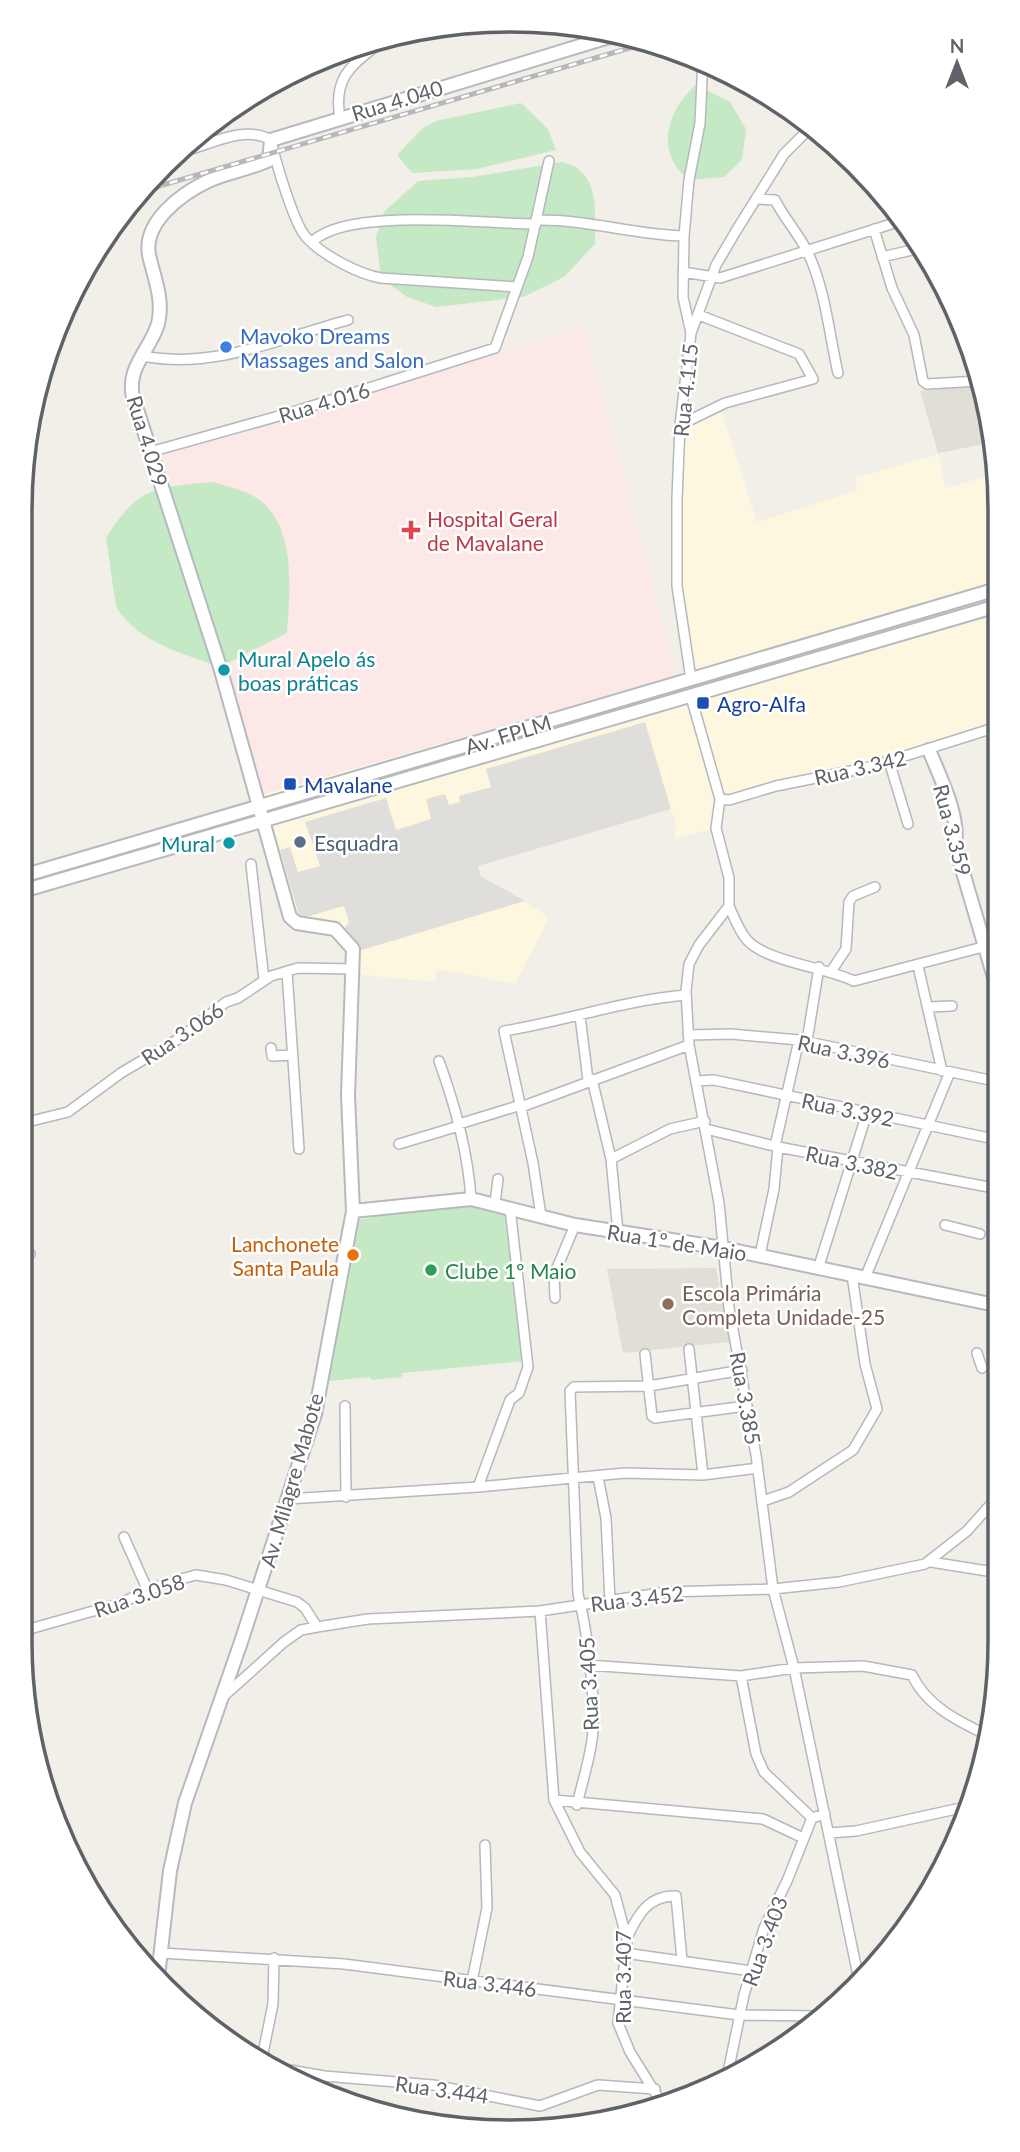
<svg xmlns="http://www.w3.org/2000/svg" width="1020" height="2152" font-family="Lato,sans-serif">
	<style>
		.commercial { fill: #fef7e0 }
		.industrial { fill: #e0deda }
		.education { fill: #e1ded6 }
		.medical { fill: #fce8e6 }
		.green { fill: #c5e8c5 }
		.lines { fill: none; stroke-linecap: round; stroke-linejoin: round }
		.street-casing { stroke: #b5b8bc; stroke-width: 12 }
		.secondary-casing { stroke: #b6babf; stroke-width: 16 }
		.street { stroke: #fff; stroke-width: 9 }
		.secondary { stroke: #fff; stroke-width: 12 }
		.rail-casing { stroke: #b6b7b8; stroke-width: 5 }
		.rail { stroke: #fff; stroke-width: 2.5; stroke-dasharray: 8; stroke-linecap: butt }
		.shop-dot { fill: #3f7fe0; stroke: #fff; stroke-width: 2.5 }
		.health-dot { fill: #e0444e; stroke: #fff; stroke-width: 2.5 }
		.culture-dot { fill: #0f9aa8; stroke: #fff; stroke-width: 2.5 }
		.transit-dot { fill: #1a4fb4; stroke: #fff; stroke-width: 2.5 }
		.service-dot { fill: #5c6f8a; stroke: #fff; stroke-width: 2.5 }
		.food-dot { fill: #e8710a; stroke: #fff; stroke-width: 2.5 }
		.leisure-dot { fill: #2e9e5b; stroke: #fff; stroke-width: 2.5 }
		.education-dot { fill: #8d6e63; stroke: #fff; stroke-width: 2.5 }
		.labels { text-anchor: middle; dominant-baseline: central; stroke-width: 5; stroke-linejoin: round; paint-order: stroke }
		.street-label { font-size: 21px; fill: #5f6368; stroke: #fff }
		.shop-label { font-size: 21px; fill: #366cbe; stroke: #fff; text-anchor: start }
		.health-label { font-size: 21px; fill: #be3a42; stroke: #fff; text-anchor: start }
		.culture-label { font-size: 21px; fill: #0d838f; stroke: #fff; text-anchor: start }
		.transit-label { font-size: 21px; fill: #164399; stroke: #fff; text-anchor: start }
		.service-label { font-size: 21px; fill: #4e5e75; stroke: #fff; text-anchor: start }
		.food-label { font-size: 21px; fill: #c56008; stroke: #fff; text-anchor: end }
		.leisure-label { font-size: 21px; fill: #27864d; stroke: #fff; text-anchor: start }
		.education-label { font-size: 21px; fill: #785e54; stroke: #fff; text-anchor: start }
		.rim { fill: none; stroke: #5f6368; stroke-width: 3.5 }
	</style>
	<rect width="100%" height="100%" fill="#f1efe8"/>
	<path class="commercial" d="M719,405l38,117 101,-32 -3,-12 84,-24 6,34 52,-14v253l-68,23 -208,49 -5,29 -41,11 1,-15 -6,-17 -193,59 4,9 66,41v6l-32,62 -63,-13 -16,-1 -1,12 -82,-8v-25l-11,-13 -45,-13 -43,-126 436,-125 -9,-68 -1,-179z"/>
	<path class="industrial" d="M645,722l26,87 -193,57 3,10 44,25 -163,49 -18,-21 5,-7 -5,-16 -41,12 -4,-3 -19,-65 10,-3 8,25 22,-6 -15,-44 81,-24 10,32 35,-11 -5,-20 19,-5 4,11 11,-3 -1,-6 32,-9 -5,-18z"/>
	<path class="education" d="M980,385l15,57 -57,11 -18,-62z
		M716,1268l14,74 -107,11 -16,-84z"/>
	<path class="medical" d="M585,327l91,349 -422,121 -90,-343z"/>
	<path class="green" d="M696,85l34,17 16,27 -4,31 -18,17 -35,3c-35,-27 -22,-70 7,-95z
		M521,103l27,26 8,21 -79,19 -65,4 -15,-18 26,-27 13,-7z
		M562,162c39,8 33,52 33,82l-31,33 -41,20 -87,10 -29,-10 -26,-19 -5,-41 8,-25 34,-31 54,-4z
		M214,482c11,4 25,7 36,12 48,25 40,94 37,139l-67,34c-35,-13 -82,-24 -103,-59 -2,-4 -9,-59 -11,-70 33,-52 49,-51 108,-56z
		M445,1205c21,0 47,-2 64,12l15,144 -122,12v4l-31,3 -1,-3 -41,4 28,-161z"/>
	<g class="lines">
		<defs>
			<path id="street" d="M591,27l2,14
				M287,75l50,-15
				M340,118c-8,-45 16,-55 47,-81
				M174,154c31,-6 68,-31 97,-14 4,20 23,84 35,97 16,18 52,37 75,41l136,9
				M759,199l16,1c9,18 23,33 32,51 18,36 22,82 31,122
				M537,220c50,-1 97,15 147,16
				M895,222l3,-12
				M874,229l18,59 22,47 9,46 4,3 52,-3
				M313,241c36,-34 172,-17 223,-17
				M882,257l39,-9
				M683,272l37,6 184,-58
				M691,333l25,-68 20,-34 48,-77 29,-29
				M143,356c72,14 137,-18 205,-36
				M680,425l45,-22 88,-24 -14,-25 -100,-39
				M150,452l143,-40 202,-64 33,-91 21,-96
				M691,679l-14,-93v-87l3,-74 11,-92 -8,-36 1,-61 5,-56 11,-57 3,-64
				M691,697l29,102 -4,29 13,50v28l-30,39 -10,19 -3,27 3,54 30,158 10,105 27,147 17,134 21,79 66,317
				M889,761l19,63
				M720,799l9,1 47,-14 94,-19 127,-40
				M251,864l13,116
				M729,906c5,11 10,25 18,34 20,22 78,27 107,41l144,-38
				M918,966l24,105
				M832,970l14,-21 3,-47 4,-6 22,-9
				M287,971l12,178
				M929,1007l23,-1
				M580,1016l8,64
				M688,1035l43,-1 68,6 200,42
				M807,1041l12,-74
				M271,1048l1,8 21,-1
				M439,1061c16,44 29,90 32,138
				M592,1079l19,80 7,73
				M696,1081l18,-1 285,60
				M521,1107l168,-62
				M19,1124l49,-12 53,-39 59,-35 46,-36 12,-4 33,-22 27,-8 55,1
				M459,1124l62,-19
				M706,1129l72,18 221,42
				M399,1144l60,-18
				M775,1146l24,-106
				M611,1159l59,-30 35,-8
				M495,1203l3,-24
				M541,1216l-8,-53 -29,-132c62,-10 120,-31 182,-36
				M945,1225l35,9
				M19,1250l11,4
				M760,1255l14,-66 4,-42
				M818,1269l49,-156
				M865,1278l85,-206
				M555,1298l-1,-23 21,-50
				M689,1349l14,126
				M977,1353l5,15
				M645,1354l7,62 3,2 91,-12
				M345,1406l1,91
				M598,1477l8,41 4,83
				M478,1487l32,-87 9,-7 9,-26 -18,-159
				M288,1499l190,-12 147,-14 78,2 55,-7
				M763,1501l26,-9 64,-42 24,-41 -12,-45 -13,-89
				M124,1537l24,54
				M931,1562l69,11
				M540,1611l14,189 26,52 35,43 12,45 -9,83 12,29 31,50
				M19,1632l99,-28 48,-21 30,-8 30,5 71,22 8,6 12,19
				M588,1665l153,11 53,-8 69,-2 49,9c15,32 48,47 79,62
				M741,1676l15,78 8,18 48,46
				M224,1696l60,-54 17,-12 16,-3 51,-8 172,-8 127,-19 106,-3 66,-7 86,-18 42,-33 33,-37
				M554,1800l209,19 38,18
				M577,1805c5,-22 12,-43 15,-65 5,-35 -5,-111 -14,-146l-8,-203 4,-4 75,-1 93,-16
				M829,1833l27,-2 114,-25
				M627,1938c10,-22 21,-43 49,-42l6,64
				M161,1953l183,11 395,51 80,1
				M625,1953l126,18
				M472,1981l15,-73 -2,-63
				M261,2063l12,-59 1,-46
				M267,2066l57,10 109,9 107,21 58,-21 57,4
				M726,2082l18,-87 20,-67 23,-47 25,-63 13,-4"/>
			<path id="secondary" d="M929,750c11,27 31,66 26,95l43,146
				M19,877l978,-288
				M19,892l978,-286
				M353,1211l118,-12 104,26 148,23 277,58
				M993,1305l6,-30
				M158,1976l12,-105 15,-68 56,-161 74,-228 38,-203 -5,-115 5,-147 -18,-20 -38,-6 -7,-6 -70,-250 -87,-270c-7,-29 17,-47 25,-73 6,-25 -4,-46 -9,-69 -6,-33 32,-61 59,-74 20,-9 42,-12 61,-21l2,-20 351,-107"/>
		</defs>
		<use href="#street" class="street-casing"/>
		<use href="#secondary" class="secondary-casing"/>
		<use href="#street" class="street"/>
		<use href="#secondary" class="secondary"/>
		<defs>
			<path id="rail" d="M139,192l511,-150"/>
		</defs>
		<use href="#rail" class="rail-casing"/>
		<use href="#rail" class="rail"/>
	</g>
	<circle class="shop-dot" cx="226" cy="347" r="7"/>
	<path class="health-dot" d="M407.5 519.5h7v7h7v7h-7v7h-7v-7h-7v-7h7z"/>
	<g class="culture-dot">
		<circle cx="224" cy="670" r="7"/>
		<circle cx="229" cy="843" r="7"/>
	</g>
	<g class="transit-dot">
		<rect x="696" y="696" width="14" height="14" rx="3.5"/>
		<rect x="283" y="777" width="14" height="14" rx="3.5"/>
	</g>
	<circle class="service-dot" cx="300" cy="842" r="7"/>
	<circle class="food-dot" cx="353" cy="1255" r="7"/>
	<circle class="leisure-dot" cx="431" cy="1270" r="7"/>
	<circle class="education-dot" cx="668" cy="1304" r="7"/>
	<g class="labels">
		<g class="street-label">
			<text transform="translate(397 100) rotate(-17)">Rua 4.040</text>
			<text transform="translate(685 390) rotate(-84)">Rua 4.115</text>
			<text transform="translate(324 402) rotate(-17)">Rua 4.016</text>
			<text transform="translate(148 441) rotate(73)">Rua 4.029</text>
			<text transform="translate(508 734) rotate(-17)">Av. FPLM</text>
			<text transform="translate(860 767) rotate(-13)">Rua 3.342</text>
			<text transform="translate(953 830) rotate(75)">Rua 3.359</text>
			<text transform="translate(182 1033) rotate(-34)">Rua 3.066</text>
			<text transform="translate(844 1051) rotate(12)">Rua 3.396</text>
			<text transform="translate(848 1109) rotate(12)">Rua 3.392</text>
			<text transform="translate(852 1162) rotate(12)">Rua 3.382</text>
			<text transform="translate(677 1242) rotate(9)">Rua 1º de Maio</text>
			<text transform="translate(746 1398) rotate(80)">Rua 3.385</text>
			<text transform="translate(291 1480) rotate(-74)">Av. Milagre Mabote</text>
			<text transform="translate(139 1595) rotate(-19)">Rua 3.058</text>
			<text transform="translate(637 1598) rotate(-7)">Rua 3.452</text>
			<text transform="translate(588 1684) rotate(-93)">Rua 3.405</text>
			<text transform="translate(764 1941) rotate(-70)">Rua 3.403</text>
			<text transform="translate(622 1977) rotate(-90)">Rua 3.407</text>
			<text transform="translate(490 1983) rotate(7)">Rua 3.446</text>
			<text transform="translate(442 2089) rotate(8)">Rua 3.444</text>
		</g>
		<g class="shop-label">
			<text x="240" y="335">Mavoko Dreams<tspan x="240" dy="24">Massages and Salon</tspan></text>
		</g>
		<g class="health-label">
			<text x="427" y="518">Hospital Geral<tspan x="427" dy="24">de Mavalane</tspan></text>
		</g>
		<g class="culture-label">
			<text x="238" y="658">Mural Apelo ás<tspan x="238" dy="24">boas práticas</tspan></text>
			<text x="215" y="843" text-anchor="end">Mural</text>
		</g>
		<g class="transit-label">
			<text x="717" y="703">Agro-Alfa</text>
			<text x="304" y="784">Mavalane</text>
		</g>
		<g class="service-label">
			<text x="314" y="842">Esquadra</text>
		</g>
		<g class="food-label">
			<text x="339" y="1243">Lanchonete<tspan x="339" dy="24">Santa Paula</tspan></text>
		</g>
		<g class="leisure-label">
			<text x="445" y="1270">Clube 1º Maio</text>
		</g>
		<g class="education-label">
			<text x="682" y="1292">Escola Primária<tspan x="682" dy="24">Completa Unidade-25</tspan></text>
		</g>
	</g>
	<path d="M0 0H1020V2152H0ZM510 32H510A478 478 0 0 1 988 510V1642A478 478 0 0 1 510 2120H510A478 478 0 0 1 32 1642V510A478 478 0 0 1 510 32Z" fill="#fff" fill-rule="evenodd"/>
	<path class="rim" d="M510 32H510A478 478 0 0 1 988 510V1642A478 478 0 0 1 510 2120H510A478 478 0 0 1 32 1642V510A478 478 0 0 1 510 32Z"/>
	<g transform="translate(957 63)" stroke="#ffffff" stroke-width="5" paint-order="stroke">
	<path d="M0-5L12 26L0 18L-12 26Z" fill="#5f6368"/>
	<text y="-10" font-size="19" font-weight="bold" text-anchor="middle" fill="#5f6368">N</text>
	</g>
</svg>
